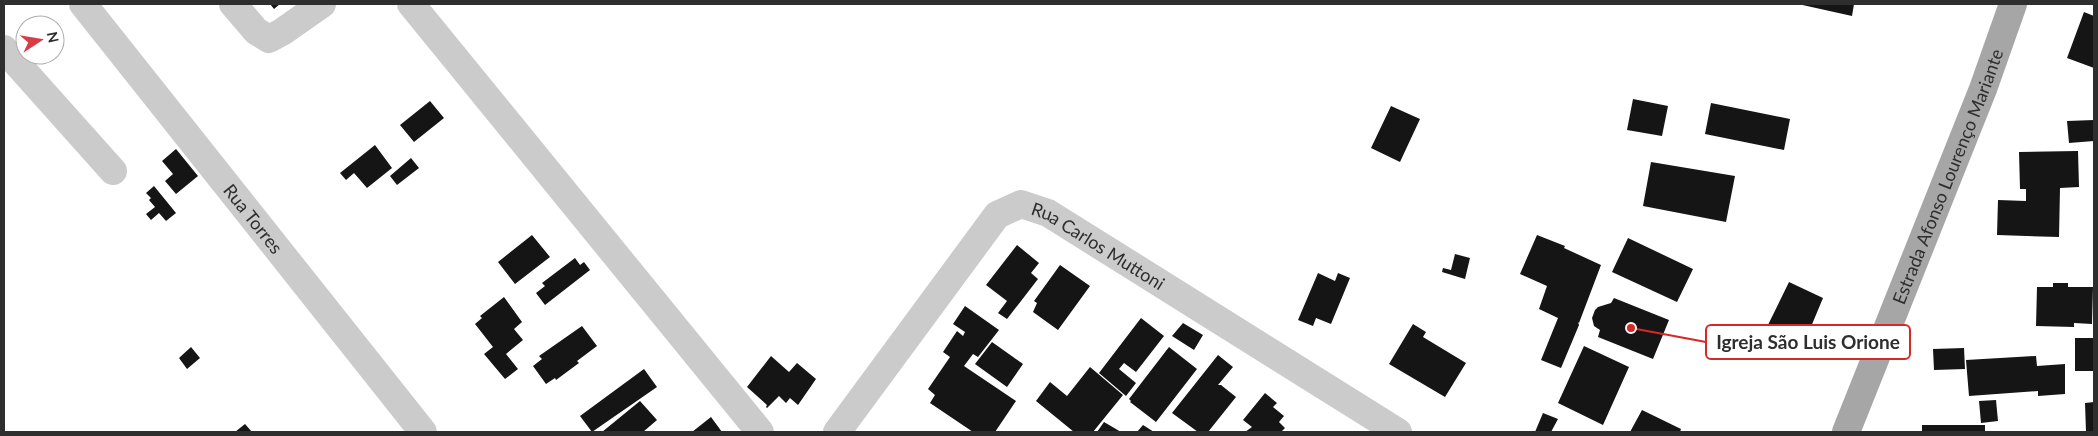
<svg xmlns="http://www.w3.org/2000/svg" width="2098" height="436" font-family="Lato,sans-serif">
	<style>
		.building { fill: #151515 }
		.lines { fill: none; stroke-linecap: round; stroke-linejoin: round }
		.minor { stroke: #cbcbcb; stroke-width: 28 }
		.major { stroke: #a6a6a6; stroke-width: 28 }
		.labels { text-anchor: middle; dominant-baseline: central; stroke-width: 5; stroke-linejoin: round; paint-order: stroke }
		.street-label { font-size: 18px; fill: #2e2e2e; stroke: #fff }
		.leader { fill: none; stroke: #d62828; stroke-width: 2 }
		.callout-dot { fill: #d62828; stroke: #fff; stroke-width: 2 }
		.callout { fill: #fff; stroke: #d62828; stroke-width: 2 }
		.callout-label { font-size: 19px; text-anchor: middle; font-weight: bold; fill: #2e2e2e }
	</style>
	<rect width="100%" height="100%" fill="#fff"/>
	<path class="building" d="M270,4h10l-6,5z
		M1798,4h56l-2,12z
		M2084,12l10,4v52l-27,-10z
		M1633,99l35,7 -6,30 -35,-6z
		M430,101l14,17 -30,24 -14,-17z
		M1711,103l79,16 -6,31 -79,-16z
		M1391,106l29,13 -20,43 -29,-14z
		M2094,120v21l-25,2 -2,-22z
		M375,145l17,23 -25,20 -13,-15 -8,7 -6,-7z
		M176,149l22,27 -22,18 -11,-13 8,-7 -11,-13z
		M2078,151l1,36 -19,1 -1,49 -62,-2 1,-35 28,1v-12h-6l-1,-37z
		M411,158l8,10 -22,17 -7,-9z
		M1651,162l84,14 -9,46 -83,-16z
		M154,186l22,27 -10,8 -7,-8 -8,7 -5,-6 9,-7 -6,-7 2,-2 -5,-5z
		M532,235l18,22 -35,27 -17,-22z
		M1537,235l28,11 -1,2 37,17 -22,58 -1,-1 1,3 -18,43 -20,-8 17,-42 -19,-9 8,-23 -27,-12z
		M1628,238l65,31 -16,33 -65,-30z
		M1017,245l22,18 -8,10 7,6 -31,40 -9,-6 9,-12 -21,-16z
		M1455,254l15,4 -5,21 -23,-7 1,-4 8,2z
		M575,258l5,7 4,-3 6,8 -45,35 -9,-12 9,-7 -3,-3z
		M1060,265l30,21 -32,44 -25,-18 4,-9 -3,-2z
		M1318,273l17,8 3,-8 12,5 -19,46 -15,-6 -3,8 -15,-6z
		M1789,282l34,16 -20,48 -18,-9 -2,3 -17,-11z
		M2053,283h15v4h25l-1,37 -18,-1v4l-38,-1 1,-39h16z
		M504,297l18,25 -8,7 9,11 -17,14 12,15 -13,10 -21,-25 9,-7 -18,-23 7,-6 -2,-2z
		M1614,298l55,22 -16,39 -55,-22 2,-7 -6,-4 -2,-8 3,-8 3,-3 13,-4z
		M965,306l34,24 -21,27 -5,-3 -9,12 52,35 -21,31h-22l-43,-29 5,-8 -7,-6 22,-32 -7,-5 14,-21 6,5 2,-4 -12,-8z
		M1141,318l23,18 -28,36 -12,-9 -5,6 17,14 -10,13 -27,-23z
		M1183,323l20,12 -9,15 -22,-14z
		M1413,324l13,8 -3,5 43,26 -21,34 -56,-33z
		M582,326l15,20 -20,15 2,2 -23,17 -1,-2 -9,6 -13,-18 9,-7 -3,-3z
		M2075,338h19v33h-19z
		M992,342l31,22 -16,23 -32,-23z
		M1584,346l45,21 -26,58 -45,-22z
		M191,347l9,11 -13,11 -8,-11z
		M1169,347l28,22 -41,53 -26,-20 1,-1 -2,-2z
		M1964,348l1,21 -31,1 -1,-21z
		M1218,355l15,12 -15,18h3l15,12 -28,35h-10l-26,-19z
		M771,356l18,16 8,-9 19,16 -18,26 -8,-7 -4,5 -7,-7 -12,12 -1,-1 1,-2 -20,-18z
		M2036,356l1,10 28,-2v30l-27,2v-5l-69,5 -3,-36z
		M1090,367l33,28 -30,37h-19l-38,-31 14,-19 17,14z
		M644,369l13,18 -65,45 -12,-16z
		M1265,393l12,10 -4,4 11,9 -5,6 6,6 -4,4h-36l7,-5 -9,-7z
		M1996,400l2,21 -17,2 -2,-22z
		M640,401l17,19 -14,12h-41z
		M2094,402v30h-8l-1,-29z
		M1642,410l39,19 -1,3h-50z
		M1543,413l15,6 -7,13h-16z
		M711,417l11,15h-30z
		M1104,422l17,10h-24z
		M245,424l7,8h-17z
		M1143,425l11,7h-17z
		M1922,425h63v7h-63z"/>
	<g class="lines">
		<g class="minor">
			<path id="s1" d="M83,4l340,428"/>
			<path d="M233,4l23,27 13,8 13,-7 40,-28"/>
			<path d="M411,4l349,428"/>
			<path d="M4,49l109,122"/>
			<path id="s2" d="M837,432l160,-217 24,-11 27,9 350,219"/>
		</g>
		<path class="major" id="s3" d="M1846,432l137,-343 30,-85"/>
	</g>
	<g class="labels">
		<g class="street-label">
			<text stroke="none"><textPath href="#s3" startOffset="275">Estrada Afonso Lourenço Mariante</textPath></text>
			<text stroke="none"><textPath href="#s1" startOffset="274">Rua Torres</textPath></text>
			<text stroke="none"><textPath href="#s2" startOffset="384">Rua Carlos Muttoni</textPath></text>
		</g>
	</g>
	<path class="leader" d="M1631 328L1706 342"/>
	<circle class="callout-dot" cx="1631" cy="328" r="5"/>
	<rect class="callout" x="1706" y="325" width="204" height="34" rx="5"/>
	<g class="callout-label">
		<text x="1808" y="349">Igreja São Luis Orione</text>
	</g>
	<rect width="2098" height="436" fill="none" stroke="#2e2e2e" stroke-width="10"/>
	<g transform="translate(40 40) rotate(78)"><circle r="24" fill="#ffffff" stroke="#ababab"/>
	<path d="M0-4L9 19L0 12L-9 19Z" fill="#d73d47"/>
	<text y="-8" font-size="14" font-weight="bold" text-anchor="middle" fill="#2e2e2e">N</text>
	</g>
</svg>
